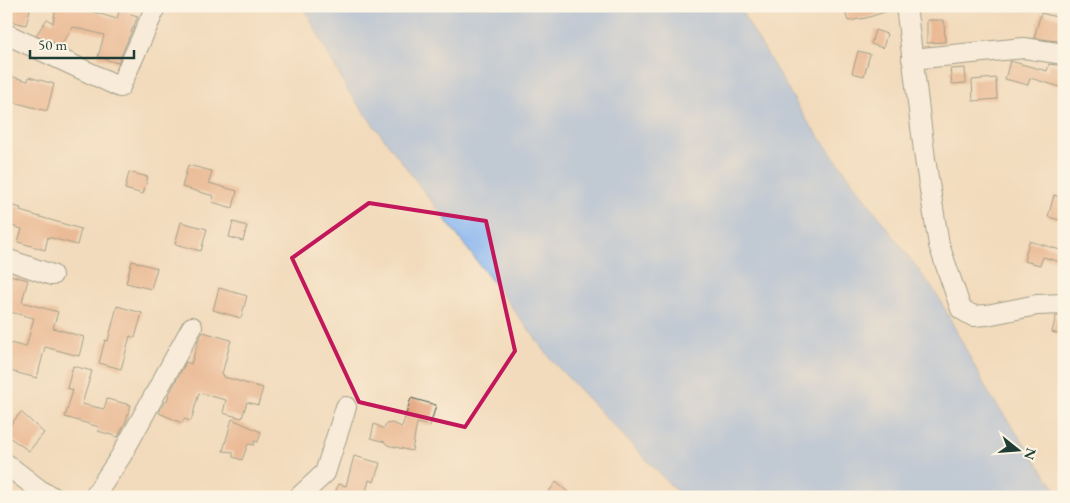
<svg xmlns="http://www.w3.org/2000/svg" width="1070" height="503" font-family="'EB Garamond',serif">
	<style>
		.water { fill: #85b4f0; stroke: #527892 }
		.building { fill: #e2956b }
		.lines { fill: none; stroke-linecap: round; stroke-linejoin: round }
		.minor-casing { stroke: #3f5548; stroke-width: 22 }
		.minor { stroke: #fff; stroke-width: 20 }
		.marked { fill: none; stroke: #c2185b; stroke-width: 4; stroke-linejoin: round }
	</style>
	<rect width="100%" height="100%" fill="#fcf5e5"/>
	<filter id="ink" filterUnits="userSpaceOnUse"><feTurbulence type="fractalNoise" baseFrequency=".02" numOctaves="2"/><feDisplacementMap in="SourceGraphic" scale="10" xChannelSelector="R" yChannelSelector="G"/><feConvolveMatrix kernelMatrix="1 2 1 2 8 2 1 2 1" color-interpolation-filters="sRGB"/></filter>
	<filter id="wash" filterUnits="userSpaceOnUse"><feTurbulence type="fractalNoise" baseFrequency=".0096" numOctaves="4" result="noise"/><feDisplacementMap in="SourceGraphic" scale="20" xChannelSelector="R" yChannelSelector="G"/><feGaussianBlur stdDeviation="1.12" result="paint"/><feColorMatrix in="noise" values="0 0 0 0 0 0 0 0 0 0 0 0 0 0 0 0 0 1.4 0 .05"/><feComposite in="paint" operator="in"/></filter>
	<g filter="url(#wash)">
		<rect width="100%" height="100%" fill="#f2dbbc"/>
		<path class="water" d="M303,6h435l67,112 133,178 50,96 73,105h-379l-128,-134 -206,-272z"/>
		<g id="blocks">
			<path class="building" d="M6,6h25l-5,19 -20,-5z
				M56,6h12l15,3 34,10 2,-8 19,5 -20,47 -20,-6 6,-22 -31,-8 -13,19 -24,-11 11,-16 6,4z
				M843,6h51v3l-28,9 -18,3z
				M1041,13l23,6v23l-30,-4z
				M927,20h17l1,22 -18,1z
				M875,30l12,4 -4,14 -12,-4z
				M858,51l12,3 -6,22 -12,-3z
				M1010,61l37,10 2,-7 15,2v22l-34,-10 -2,7 -23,-6z
				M965,68l1,15 -14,1 -2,-15z
				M6,75l22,6 1,-4 25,7 -7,27 -41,-11z
				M996,78l1,21 -24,2 -1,-21z
				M188,165l24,6 -3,12 28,8 -4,17 -21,-6 2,-6 -32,-9z
				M129,172l19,5 -5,17 -18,-5z
				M1054,195l10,3v23l-16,-4z
				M6,204l15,4 -1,3 61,18 -4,16 -29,-8 -3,13 -27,-8 4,-13 -16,-5z
				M181,222l26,7 -6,22 -26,-7z
				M233,222l14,4 -4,15 -14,-4z
				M1029,241l35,10v12l-21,-6 -3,8 -16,-4z
				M132,261l25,7 -6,21 -25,-6z
				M6,274l22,6 -6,22 36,10 -5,16 31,9 -5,19 -34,-9 -8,31 -31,-8v-28l20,5 8,-29 -28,-7z
				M219,288l28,8 -6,22 -28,-8z
				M117,306l25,7 -7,25 -5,-2 -9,33 -22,-6 6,-23 3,1z
				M1056,316h8v20l-12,-4z
				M203,332l28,8 -9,34 2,1v2l39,11 -5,17 -11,-3 -5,16 -19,-5 3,-13 -27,-7 -8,28 -7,-2 -2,4 -23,-10 6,-12h2l2,-7 17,-32 5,2 7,-23z
				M73,366l19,5 -10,33 22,5 3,-10 24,6 -5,16 -8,16 -20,-6 1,-4 -34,-10 8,-27 -6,-2z
				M411,398l25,7 -6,21 -13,-3 -5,28 -25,-6 -2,-3 -14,-4 3,-14 10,5 2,-5 6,-1 10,4z
				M21,412l23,21 -15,18 -23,-16v-5z
				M232,419l29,13 -3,10 -4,-1v4l-6,-1 -6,16 -9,-3v-5l-10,-1z
				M354,456l26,7 -6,19 -5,-2 -3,12 6,1 -1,4h-37l4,-13 8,2z
				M556,482l18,15h-29z"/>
		</g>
	</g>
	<g filter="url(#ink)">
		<use href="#blocks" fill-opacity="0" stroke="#3f5548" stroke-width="1"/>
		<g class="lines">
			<defs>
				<path id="minor" d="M906,6l19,153 14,86 22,64 12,7 14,-1 50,-10 27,-1
					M6,34l114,53 33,-74
					M912,59l112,-11 40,6
					M6,259l46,16
					M6,464l36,28 11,5
					M94,497l27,-41 71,-129
					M299,497l26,-24 21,-66"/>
			</defs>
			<use href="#minor" class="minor-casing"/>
			<use href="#minor" class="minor"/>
		</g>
	</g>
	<path d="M0 0H1070V503H0ZM369,203l117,18 29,130 -50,76 -106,-25 -67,-144z" fill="#f2dbbc" fill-opacity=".55" fill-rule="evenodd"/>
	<path class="marked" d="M369,203l117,18 29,130 -50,76 -106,-25 -67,-144z"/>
	<rect width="1070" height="503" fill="none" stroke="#fcf5e5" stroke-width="25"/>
	<g transform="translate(1018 450) rotate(107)" stroke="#fcf5e5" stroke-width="4" paint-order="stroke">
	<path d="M0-4L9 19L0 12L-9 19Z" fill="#1f3d34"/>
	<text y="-8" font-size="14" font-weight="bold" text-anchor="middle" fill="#1f3d34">N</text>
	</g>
	<path d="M30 50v8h104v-8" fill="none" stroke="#1f3d34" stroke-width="2.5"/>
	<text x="38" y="50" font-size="15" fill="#1f3d34" stroke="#fcf5e5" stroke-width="4" paint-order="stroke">50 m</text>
</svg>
